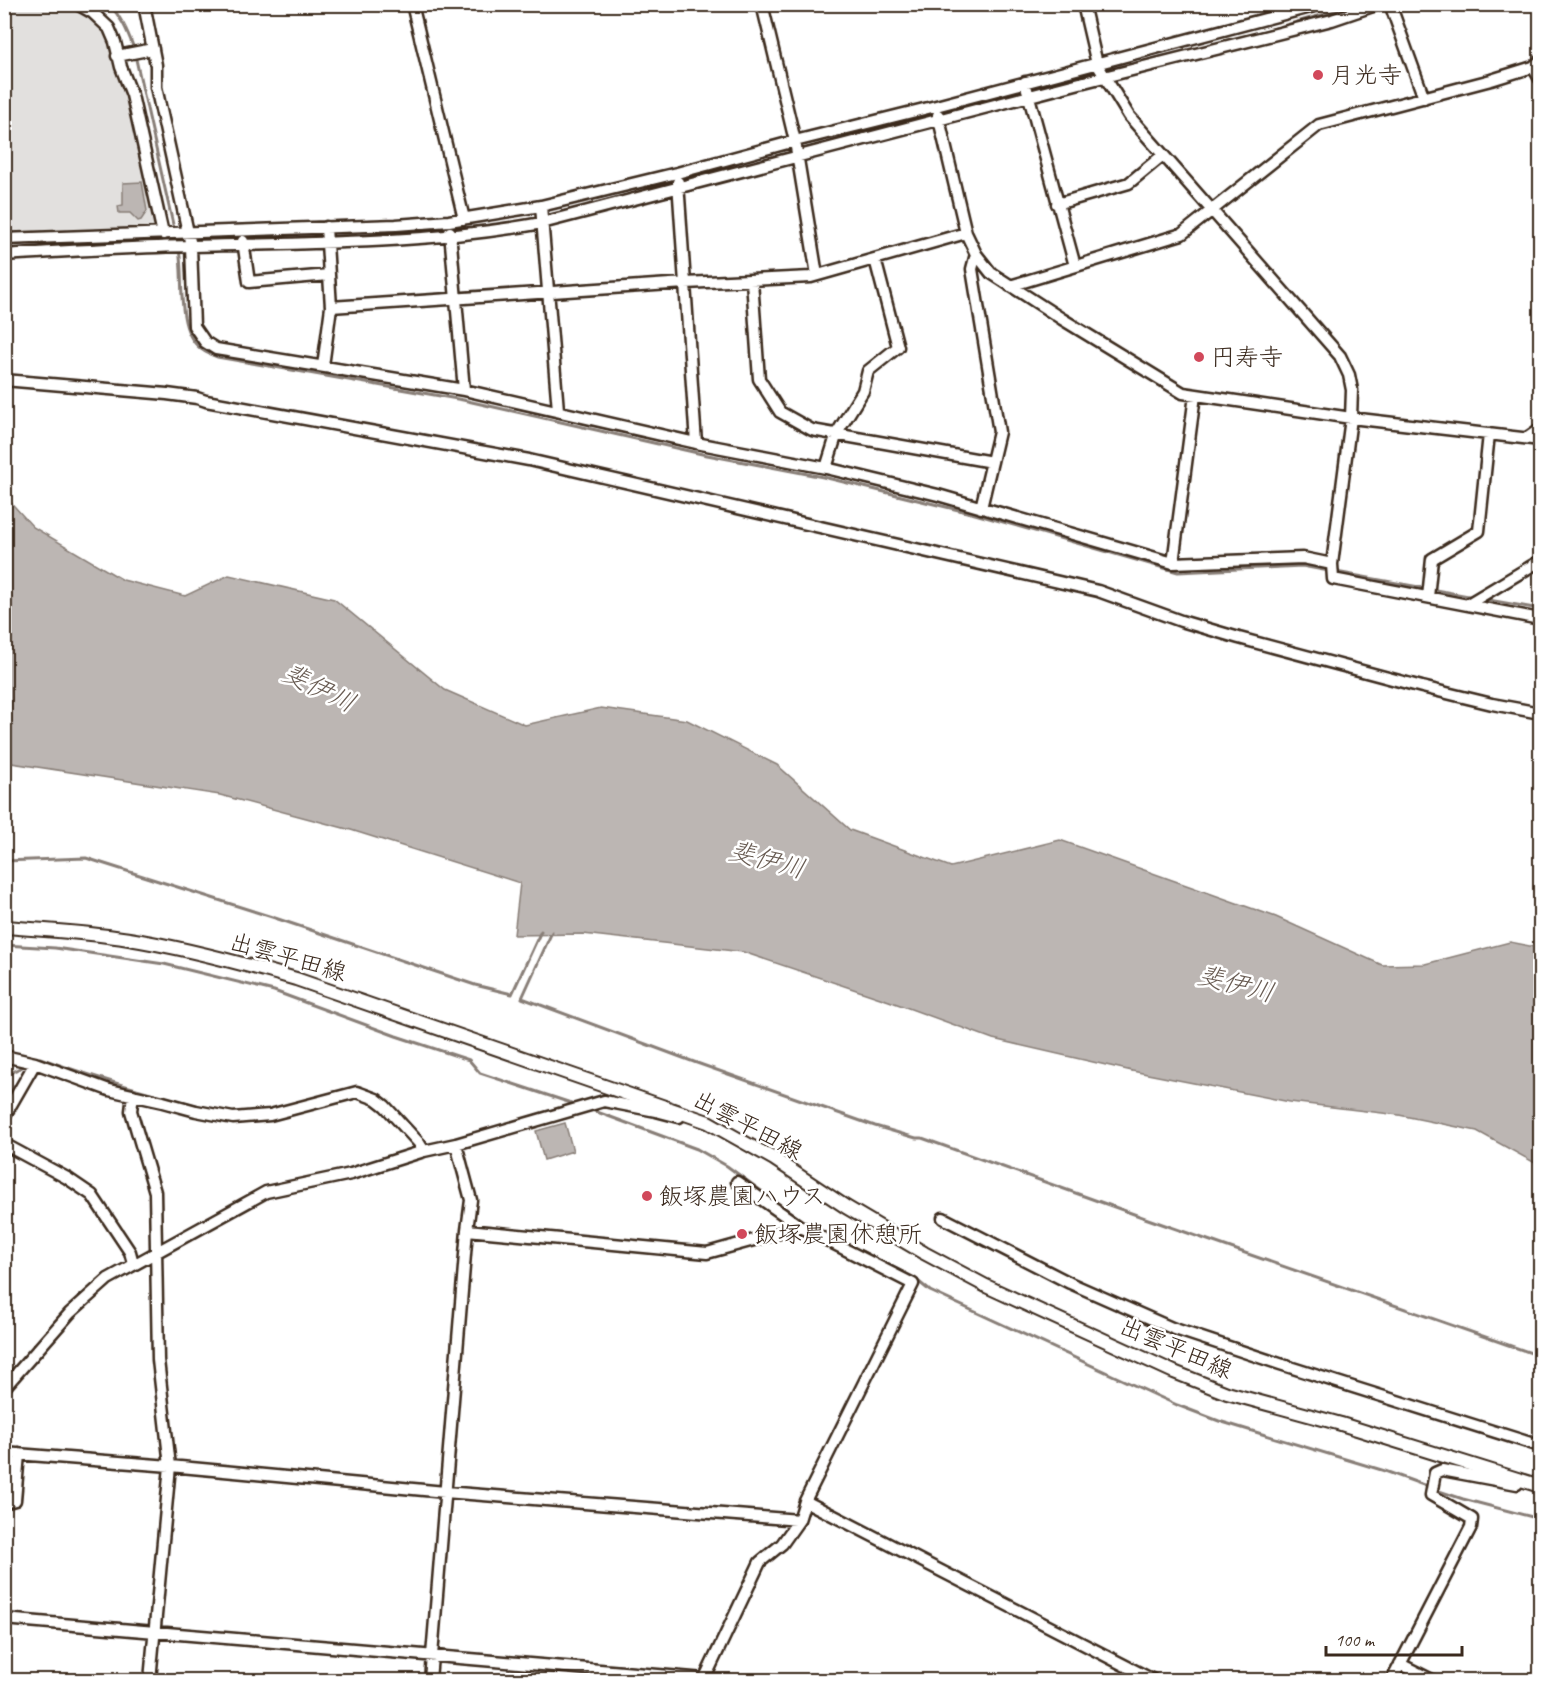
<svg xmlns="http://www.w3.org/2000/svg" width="1545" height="1685" font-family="Caveat,'Klee One',sans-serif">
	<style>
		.green { fill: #e2e0de; stroke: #8e857e; stroke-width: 1.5 }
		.water { fill: #bcb6b3; stroke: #887e77; stroke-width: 1.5 }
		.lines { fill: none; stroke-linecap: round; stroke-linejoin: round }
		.stream { stroke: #887e77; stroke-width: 3 }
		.minor-casing { stroke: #3b2a1e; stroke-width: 15 }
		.major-casing { stroke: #3b2a1e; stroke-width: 16 }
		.minor { stroke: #fff; stroke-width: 10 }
		.major { stroke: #fff; stroke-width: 12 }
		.poi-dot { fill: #d1495b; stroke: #fff; stroke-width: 2 }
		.labels { text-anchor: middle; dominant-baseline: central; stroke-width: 5; stroke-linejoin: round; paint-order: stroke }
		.poi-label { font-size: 24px; fill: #3b2a1e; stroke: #fff; text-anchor: start }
		.street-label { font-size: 24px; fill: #3b2a1e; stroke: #fff }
		.water-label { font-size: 26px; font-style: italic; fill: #685b52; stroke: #fff }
	</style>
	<rect width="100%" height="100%" fill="#fff"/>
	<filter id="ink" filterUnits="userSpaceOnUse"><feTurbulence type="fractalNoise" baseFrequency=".0167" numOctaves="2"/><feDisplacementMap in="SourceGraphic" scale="12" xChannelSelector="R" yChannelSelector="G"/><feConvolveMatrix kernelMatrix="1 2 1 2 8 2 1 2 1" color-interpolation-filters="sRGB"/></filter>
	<g filter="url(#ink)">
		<path class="green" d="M4,5h63l15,5 23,19 21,57 31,137 -3,4v2l-149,5z"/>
		<path class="water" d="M142,182l5,29 -6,9 -3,1 -8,-8h-11l-1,-7 5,-1v-22z
			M5,496l28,31 90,53 62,16 44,-21 105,24 111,91 80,35 76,-17 86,12 90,45 73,65 101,37 109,-27 216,77 106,48 43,-1 85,-22 30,6v217l-3,-1 -60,-33 -78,-16 -109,-13 -158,-31 -139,-32 -104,-38 -146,-49 -160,-18 -69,1 6,-52 -169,-53 -131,-35 -215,-33z
			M565,1123l8,28 -29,9 -8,-29z"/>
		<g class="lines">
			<path class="stream" d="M109,4c12,13 18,26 24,42l41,183
				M1258,33l102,-29
				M636,193l101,-26
				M523,221l55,-13
				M269,239l110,-4
				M146,242l31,-2h55
				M179,250c6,30 -5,82 25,101 4,3 9,4 13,6l246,43 239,54 121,23 152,37 203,58 124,-6 27,5
				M1336,572l138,25
				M1483,599l57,10
				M4,861l82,-3 186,59 203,68 37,9 29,-63
				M552,932l-30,66 172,64 181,64 41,12h6l223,80 395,138
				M4,945l51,3 109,16 110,27 122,45 73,24 11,13 97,32
				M37,1060l3,-2c51,19 103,33 155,47
				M4,1076l24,-12
				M589,1109l108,40 30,17 78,57 108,54 17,14 247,114 42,16 166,50 44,16
				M1436,1490l27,9 77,20"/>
			<defs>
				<path id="minor" d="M77,4l16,9 16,15 6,14 6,25 11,28 31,139
					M144,4l12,61v22l35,159 3,80 11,16 11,7 248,41 232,53 130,25 112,27 235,68 130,-5 29,6
					M412,4l52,215
					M762,4l33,137 22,134
					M1083,4l14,60 32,52 211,240 9,19 3,15 -1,28 -19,146 1,15 207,40
					M1390,4l34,94
					M117,56l36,-7
					M1533,67l7,12
					M1025,82l50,184
					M938,115l28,118 10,21 15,19 71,46 121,74 168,25 189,22
					M678,182l18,261
					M1057,204l72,-21 34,-28
					M541,206l17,204
					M450,232l14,158
					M4,239l392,-14 53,-4 92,-15 136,-33 118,-32 141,-35 386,-102
					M243,241l6,41 80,-7
					M976,254l-4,15 27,163 -18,76
					M4,255c63,-4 125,-8 188,-9 116,-3 235,-2 350,-23l534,-139 256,-64 47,-16
					M752,281l7,98 21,33 32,18 180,32
					M1010,286l172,-52 137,-109 172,-45 42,-13 7,-6
					M331,307l354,-24 126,-6 155,-44
					M323,366l8,-59 -5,-80
					M4,380l163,14 30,4 9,3 323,59 569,131 83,30 58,17 183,49 70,17 48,9
					M1527,438l13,-9
					M826,468l11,-35 26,-42 5,-20 30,-24 -23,-88
					M1173,563l22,-168
					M1428,597l4,-38 47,-28 10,-97
					M1468,604l72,-43
					M4,1056l31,7 74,27 54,12 33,9 37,7 37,-3 87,-23 19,7 9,7 34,37 5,8
					M133,1095l-2,16 24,81 3,168 12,106 -20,214
					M4,1117l31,-54
					M4,1144l63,34 25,17 38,57 3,11
					M943,1218l127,65 102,45 108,36 260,82
					M467,1230l240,23 94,-26
					M4,1388l66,-75 38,-34 158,-87 85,-18 73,-23 32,-7 148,-43 52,10 23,6
					M4,1453l166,13 275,26 354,28
					M805,1501l348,179
					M4,1503l11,-3 4,-46
					M4,1619l701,60
					M1400,1664l32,16
					M430,1680l37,-450 4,-30 -15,-56
					M704,1680l56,-118 22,-18 17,-24 6,-19 108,-217 -112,-57 -64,-45
					M1392,1680l79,-153 1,-8 -41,-24 4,-22 7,-3 75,14"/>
				<path id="major" d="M4,927c42,3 84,5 125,12 56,9 112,24 167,40l412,143 66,37 72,48 78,46 62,33 188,86 53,21 114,31 199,62"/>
			</defs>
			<use href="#minor" class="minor-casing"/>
			<use href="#major" class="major-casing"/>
			<use href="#minor" class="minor"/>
			<use href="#major" class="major"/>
		</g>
	</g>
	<g class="poi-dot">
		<circle cx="1318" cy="75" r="6"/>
		<circle cx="1199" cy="357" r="6"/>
		<circle cx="647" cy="1196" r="6"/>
		<circle cx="742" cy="1234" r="6"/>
	</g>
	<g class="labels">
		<g class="poi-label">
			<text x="1330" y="75">月光寺</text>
			<text x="1211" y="357">円寿寺</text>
			<text x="659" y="1196">飯塚農園ハウス</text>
			<text x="754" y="1234">飯塚農園休憩所</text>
		</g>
		<g class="street-label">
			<text transform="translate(288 957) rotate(16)">出雲平田線</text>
			<text transform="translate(748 1125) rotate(28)">出雲平田線</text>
			<text transform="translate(1176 1348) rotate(23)">出雲平田線</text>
		</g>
		<g class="water-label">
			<text transform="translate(319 688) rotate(26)">斐伊川</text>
			<text transform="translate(767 860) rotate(15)">斐伊川</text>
			<text transform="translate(1236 984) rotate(14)">斐伊川</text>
		</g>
	</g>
	<rect width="1545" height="1685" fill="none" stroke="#fff" stroke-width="24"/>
	<rect x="12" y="12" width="1521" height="1661" fill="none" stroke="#3b2a1e" stroke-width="2" filter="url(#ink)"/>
	<path d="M1326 1646v9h136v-9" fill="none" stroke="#3b2a1e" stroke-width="3"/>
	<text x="1335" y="1646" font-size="18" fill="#3b2a1e" stroke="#ffffff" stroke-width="4.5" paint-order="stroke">100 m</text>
</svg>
